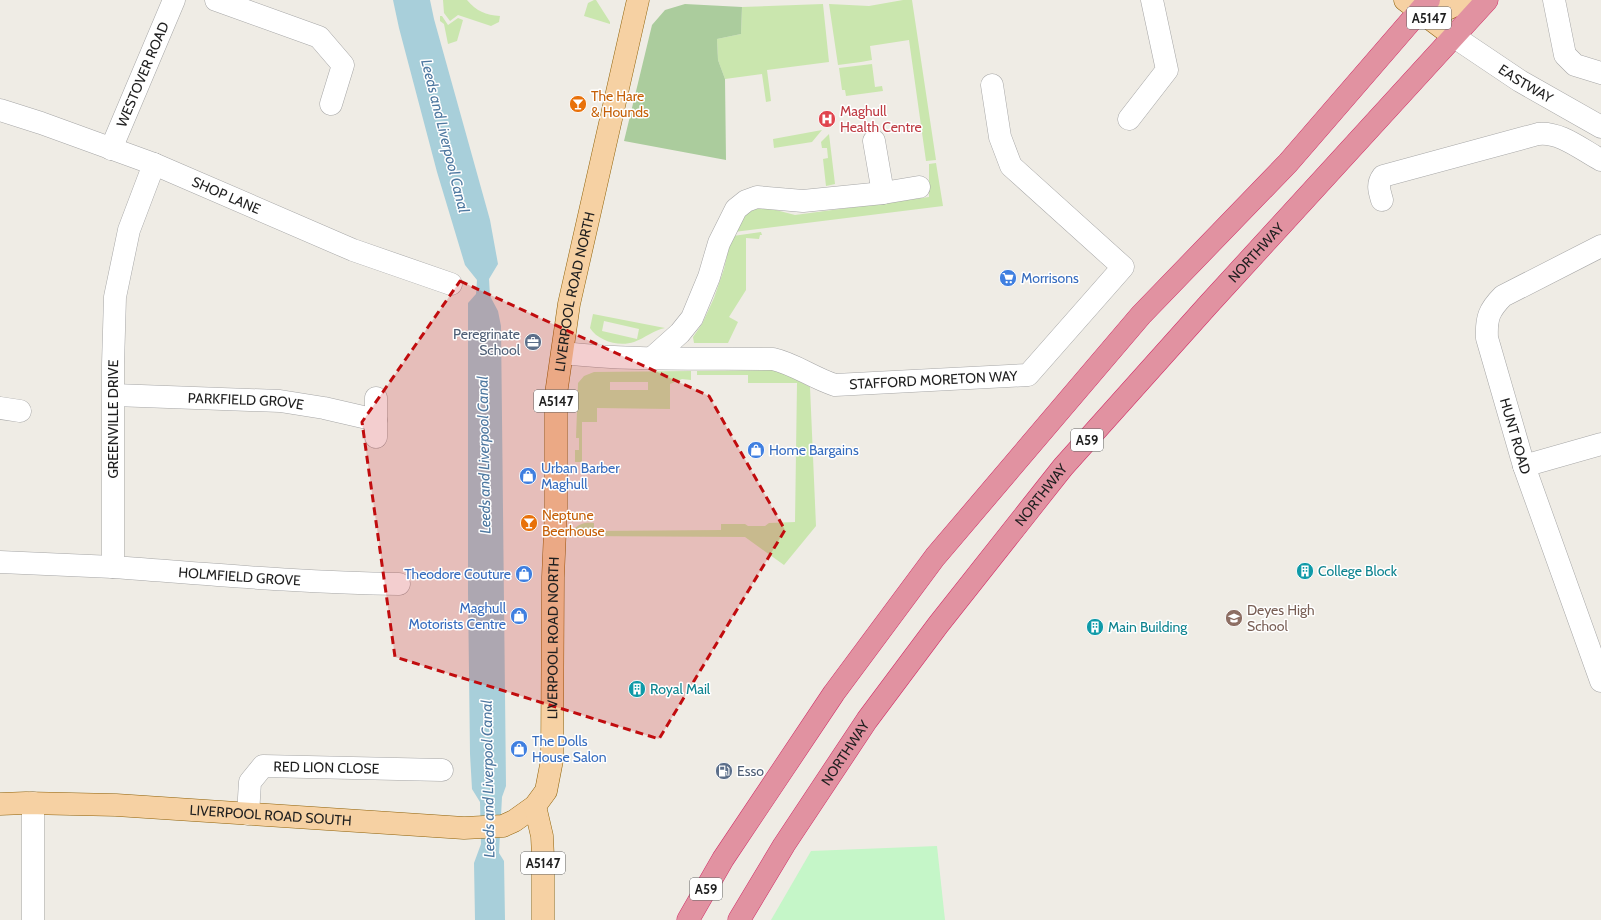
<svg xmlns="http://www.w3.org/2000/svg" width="1601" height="920" font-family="Cabin,sans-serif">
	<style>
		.grass { fill: #cae6ae; fill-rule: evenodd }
		.forest { fill: #abcc9d }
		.park { fill: #c5f6c8 }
		.water { fill: #a8cfda }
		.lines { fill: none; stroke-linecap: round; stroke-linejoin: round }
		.minor-casing { stroke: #a6a6a6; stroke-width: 23 }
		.major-casing { stroke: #906209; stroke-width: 23 }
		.highway-casing { stroke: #d02f68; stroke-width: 23 }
		.minor { stroke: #fff; stroke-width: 22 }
		.major { stroke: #f6d1a3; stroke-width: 22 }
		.highway { stroke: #e192a1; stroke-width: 22 }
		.marked { fill: #c10c0e; fill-opacity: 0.2; stroke: #c10c0e; stroke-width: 3; stroke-dasharray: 8 5; stroke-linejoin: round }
		.labels { text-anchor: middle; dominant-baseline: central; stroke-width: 3; stroke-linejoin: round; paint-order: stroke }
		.shield { fill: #fff; stroke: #626262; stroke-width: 1 }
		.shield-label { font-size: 13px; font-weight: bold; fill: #1f1f1f }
		.street-label { font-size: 14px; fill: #1f1f1f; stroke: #fff }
		.food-label { font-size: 14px; fill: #c56008; stroke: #fff; text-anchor: start }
		.health-label { font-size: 14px; fill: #be3a42; stroke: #fff; text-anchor: start }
		.shop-label { font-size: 14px; fill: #366cbe; stroke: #fff; text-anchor: start }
		.service-label { font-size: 14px; fill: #4e5e75; stroke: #fff; text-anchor: end }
		.culture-label { font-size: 14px; fill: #0d838f; stroke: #fff; text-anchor: start }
		.education-label { font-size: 14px; fill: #785e54; stroke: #fff; text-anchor: start }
		.water-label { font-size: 15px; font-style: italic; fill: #4e78a0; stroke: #fff }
	</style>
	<rect width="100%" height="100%" fill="#efece5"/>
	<path class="grass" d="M443,0h24c9,11 19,15 33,16l-1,6 -8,4 -33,-11 -8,6 -6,-8z
		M594,0h2l14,22v2l-26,-8 4,-13z
		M903,0h9l24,160 -10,1 -17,-121 -39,6 2,14 -11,2 -23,3 -9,-61 40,2z
		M823,4l6,58 -62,8 4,31 -5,1 -4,-28 -37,5 -7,-19 -1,-21 24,-5 1,-27z
		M440,16h2l6,9 10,-7 5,2 -6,21 -9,3 -4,-20 -4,-3z
		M872,64l3,23 7,-1 1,5 -37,5 -1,-6h-3l-3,-22z
		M822,130l-10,12 -38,6 -1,-9z
		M829,134l6,50 -9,2 -3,-27 5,-1 -1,-10h-5l-1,-6z
		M936,163l7,43 -209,26 6,-14 13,-9h19l23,6 134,-18v-33z
		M761,232l1,3h-2l-1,4 -13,-1v52l-17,27 9,5 -10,21h-34l-1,-6 9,-13 12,-26 10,-29 4,-18 5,-15z
		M593,314l72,14c-11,2 -20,10 -31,14 -15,5 -36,-1 -44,-14zM604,321l35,8 -2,10 -35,-8z
		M774,370l7,2 29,15 6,139 -32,39 -39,-28 -172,-1 1,-7c6,-6 12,-7 20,-6v8l127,-1v-6h24l3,2h17l4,-3 26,-1 2,-139h-49v-8h-51v-4z
		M691,371v9l-9,-1 -12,5v25l-73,-1v14h-15v40h-7v-12h4v-12h-3l2,-55 6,-7 10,-4zM648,382v8h-38v-8z"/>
	<path class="forest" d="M685,4l57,3 -1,27 -24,5 1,21 7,19 1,81 -102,-19 28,-116 13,-15z"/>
	<path class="park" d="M937,846l8,74h-174l40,-69z"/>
	<path class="water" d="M393,0h37l4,19 56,201 8,44 -9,15 1,17 8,15 3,15 5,460 -4,11 -3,56 5,8 1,59h-30l-1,-57 7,-19 -1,-42 -8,-13 -2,-35 -2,-161v-290l8,-9 1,-14 -12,-15 -28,-93 -38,-144z"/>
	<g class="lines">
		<defs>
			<g id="minor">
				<path d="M216,0l103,37 24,28 -12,39"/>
				<path d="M1554,0l11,55 10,10 26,8"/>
				<path id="s1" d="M1453,36l67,45 81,46"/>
				<path id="s2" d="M0,110l41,13 113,41 199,86 98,34"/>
				<path d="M1129,119l38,-49 -15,-70"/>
				<path d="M874,141l9,52"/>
				<path id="s3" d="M111,149l63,-149"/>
				<path d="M1382,200c-3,-10 -5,-16 1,-24l155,-42c22,-3 44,16 63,26"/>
				<path id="s4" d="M1601,246l-98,50c-14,14 -17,22 -16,42l37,128 77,215"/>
				<path id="s5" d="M563,353c69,8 140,5 210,6 22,5 40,19 62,26l193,-10 95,-108 -112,-101 -11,-29 -8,-52"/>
				<path d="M652,358l28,-25 12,-15 17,-41 10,-34 17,-34 10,-8 11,-4 46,4 80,-8 36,-6"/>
				<path id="s6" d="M114,395l166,6 44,7 52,12"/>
				<path d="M0,408l20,3"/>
				<path d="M376,437v-39"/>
				<path d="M1524,466l77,-22"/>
				<path id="s7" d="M0,562l113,5v-203l2,-67 14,-67 25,-66"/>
				<path id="s8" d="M113,567c95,7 190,16 286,17"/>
				<path id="s9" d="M248,814l2,-32 13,-16 179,4"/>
				<path d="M33,920v-117"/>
			</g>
			<g id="major">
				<path d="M1405,0l48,36"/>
				<path d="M1419,11c15,3 31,0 42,-11"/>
				<path id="s10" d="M0,804l26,-1 90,2 348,23 39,-2 11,-5 21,-15 11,-15 6,-31 1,-183 3,-69v-114l13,-90 69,-304"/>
				<path d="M535,806l7,30 1,21v63"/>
			</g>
			<g id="highway">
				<path d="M688,920l35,-61 111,-166 101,-136 206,-242 147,-152 141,-163"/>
				<path id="s11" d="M739,920l45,-75 83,-125 71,-95 125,-158 145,-162 279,-305"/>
			</g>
		</defs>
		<use href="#minor" class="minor-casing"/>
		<use href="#major" class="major-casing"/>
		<use href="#highway" class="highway-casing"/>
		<use href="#minor" class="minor"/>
		<use href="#major" class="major"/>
		<use href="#highway" class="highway"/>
	</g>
	<path class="marked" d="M460,281l249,115 76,134 -126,209 -264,-82 -33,-235z"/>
	<defs>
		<symbol id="bar-disc" viewBox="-11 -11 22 22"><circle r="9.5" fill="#e8710a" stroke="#fff"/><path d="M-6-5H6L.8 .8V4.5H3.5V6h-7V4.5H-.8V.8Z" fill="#fff"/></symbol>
		<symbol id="hospital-disc" viewBox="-11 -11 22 22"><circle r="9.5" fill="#e0444e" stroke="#fff"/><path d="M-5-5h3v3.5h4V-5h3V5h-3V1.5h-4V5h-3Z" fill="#fff"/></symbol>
		<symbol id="supermarket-disc" viewBox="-11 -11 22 22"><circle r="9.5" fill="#3f7fe0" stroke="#fff"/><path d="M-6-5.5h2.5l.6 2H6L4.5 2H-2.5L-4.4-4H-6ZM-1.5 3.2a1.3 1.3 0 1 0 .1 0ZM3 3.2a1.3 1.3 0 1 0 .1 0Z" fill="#fff"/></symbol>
		<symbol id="office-disc" viewBox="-11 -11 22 22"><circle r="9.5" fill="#5c6f8a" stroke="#fff"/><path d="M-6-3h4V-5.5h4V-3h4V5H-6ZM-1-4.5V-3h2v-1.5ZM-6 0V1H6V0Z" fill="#fff"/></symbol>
		<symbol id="shop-disc" viewBox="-11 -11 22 22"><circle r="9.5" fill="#3f7fe0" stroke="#fff"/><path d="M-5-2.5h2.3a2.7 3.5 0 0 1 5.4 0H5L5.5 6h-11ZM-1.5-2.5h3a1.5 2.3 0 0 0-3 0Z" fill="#fff"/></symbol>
		<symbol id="building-disc" viewBox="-11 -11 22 22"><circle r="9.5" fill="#0f9aa8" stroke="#fff"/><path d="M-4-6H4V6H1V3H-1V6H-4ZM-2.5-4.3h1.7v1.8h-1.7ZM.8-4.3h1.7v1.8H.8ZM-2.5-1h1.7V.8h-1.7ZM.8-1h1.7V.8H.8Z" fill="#fff"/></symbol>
		<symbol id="school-disc" viewBox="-11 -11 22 22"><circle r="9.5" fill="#8d6e63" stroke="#fff"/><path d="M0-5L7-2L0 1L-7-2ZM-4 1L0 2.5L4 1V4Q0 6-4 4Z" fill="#fff"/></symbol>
		<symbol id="fuel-disc" viewBox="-11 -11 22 22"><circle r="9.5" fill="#5c6f8a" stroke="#fff"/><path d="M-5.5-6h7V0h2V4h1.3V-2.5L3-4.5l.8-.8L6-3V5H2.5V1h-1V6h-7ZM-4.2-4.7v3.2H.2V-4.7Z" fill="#fff"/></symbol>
	</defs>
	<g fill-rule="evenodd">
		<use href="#bar-disc" x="568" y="94" width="20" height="20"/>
		<use href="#hospital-disc" x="817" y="109" width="20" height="20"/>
		<use href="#supermarket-disc" x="998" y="268" width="20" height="20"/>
		<use href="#office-disc" x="523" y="332" width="20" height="20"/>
		<use href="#shop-disc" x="746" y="440" width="20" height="20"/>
		<use href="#shop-disc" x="518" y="466" width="20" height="20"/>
		<use href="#bar-disc" x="519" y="513" width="20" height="20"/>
		<use href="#building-disc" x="1295" y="561" width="20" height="20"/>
		<use href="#shop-disc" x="514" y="564" width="20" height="20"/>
		<use href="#shop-disc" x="509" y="606" width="20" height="20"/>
		<use href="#school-disc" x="1224" y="608" width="20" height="20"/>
		<use href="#building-disc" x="1085" y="617" width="20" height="20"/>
		<use href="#building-disc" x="627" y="679" width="20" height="20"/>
		<use href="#shop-disc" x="509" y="739" width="20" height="20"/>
		<use href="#fuel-disc" x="714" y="761" width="20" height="20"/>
	</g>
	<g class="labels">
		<g class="shield">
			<rect x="1407" y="7" width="44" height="22" rx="3"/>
			<rect x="534" y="390" width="44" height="22" rx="3"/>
			<rect x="1071" y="429" width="32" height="22" rx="3"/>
			<rect x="521" y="852" width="44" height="22" rx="3"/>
			<rect x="690" y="878" width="32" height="22" rx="3"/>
		</g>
		<g class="shield-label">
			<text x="1429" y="18">A5147</text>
			<text x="556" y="401">A5147</text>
			<text x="1087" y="440">A59</text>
			<text x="543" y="863">A5147</text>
			<text x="706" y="889">A59</text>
		</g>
		<g class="street-label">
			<text stroke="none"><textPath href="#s3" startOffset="81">WESTOVER ROAD</textPath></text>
			<text stroke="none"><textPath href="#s1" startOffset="87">EASTWAY</textPath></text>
			<text stroke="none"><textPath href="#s2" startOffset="242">SHOP LANE</textPath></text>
			<text stroke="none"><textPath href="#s11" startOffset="846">NORTHWAY</textPath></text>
			<text stroke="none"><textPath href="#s10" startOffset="1062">LIVERPOOL ROAD NORTH</textPath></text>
			<text stroke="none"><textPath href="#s5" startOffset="376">STAFFORD MORETON WAY</textPath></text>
			<text stroke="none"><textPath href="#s6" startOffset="132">PARKFIELD GROVE</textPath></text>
			<text stroke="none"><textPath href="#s7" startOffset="261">GREENVILLE DRIVE</textPath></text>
			<text stroke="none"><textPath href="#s4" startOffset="259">HUNT ROAD</textPath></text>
			<text stroke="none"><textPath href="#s11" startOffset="522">NORTHWAY</textPath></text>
			<text stroke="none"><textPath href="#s8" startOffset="127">HOLMFIELD GROVE</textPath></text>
			<text stroke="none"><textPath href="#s10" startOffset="714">LIVERPOOL ROAD NORTH</textPath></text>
			<text stroke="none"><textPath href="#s11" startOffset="198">NORTHWAY</textPath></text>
			<text stroke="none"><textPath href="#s9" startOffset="116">RED LION CLOSE</textPath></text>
			<text stroke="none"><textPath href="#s10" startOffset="271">LIVERPOOL ROAD SOUTH</textPath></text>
		</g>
		<g class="food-label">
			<text x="591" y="96">The Hare<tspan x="591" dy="16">&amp; Hounds</tspan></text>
			<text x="542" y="515">Neptune<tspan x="542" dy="16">Beerhouse</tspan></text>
		</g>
		<g class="health-label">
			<text x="840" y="111">Maghull<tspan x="840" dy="16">Health Centre</tspan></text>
		</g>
		<g class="shop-label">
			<text x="1021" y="278">Morrisons</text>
			<text x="769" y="450">Home Bargains</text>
			<text x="541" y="468">Urban Barber<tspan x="541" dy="16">Maghull</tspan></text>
			<text x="511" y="574" text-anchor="end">Theodore Couture</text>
			<text x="506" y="608" text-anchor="end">Maghull<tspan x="506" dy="16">Motorists Centre</tspan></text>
			<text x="532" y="741">The Dolls<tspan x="532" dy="16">House Salon</tspan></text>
		</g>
		<g class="service-label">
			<text x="520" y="334">Peregrinate<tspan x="520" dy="16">School</tspan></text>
			<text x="737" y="771" text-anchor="start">Esso</text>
		</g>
		<g class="culture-label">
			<text x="1318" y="571">College Block</text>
			<text x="1108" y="627">Main Building</text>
			<text x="650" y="689">Royal Mail</text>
		</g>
		<g class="education-label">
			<text x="1247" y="610">Deyes High<tspan x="1247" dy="16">School</tspan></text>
		</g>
		<g class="water-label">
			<text transform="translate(445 136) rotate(76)">Leeds and Liverpool Canal</text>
			<text transform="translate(484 455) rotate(-91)">Leeds and Liverpool Canal</text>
			<text transform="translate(488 779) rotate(-91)">Leeds and Liverpool Canal</text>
		</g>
	</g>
</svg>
